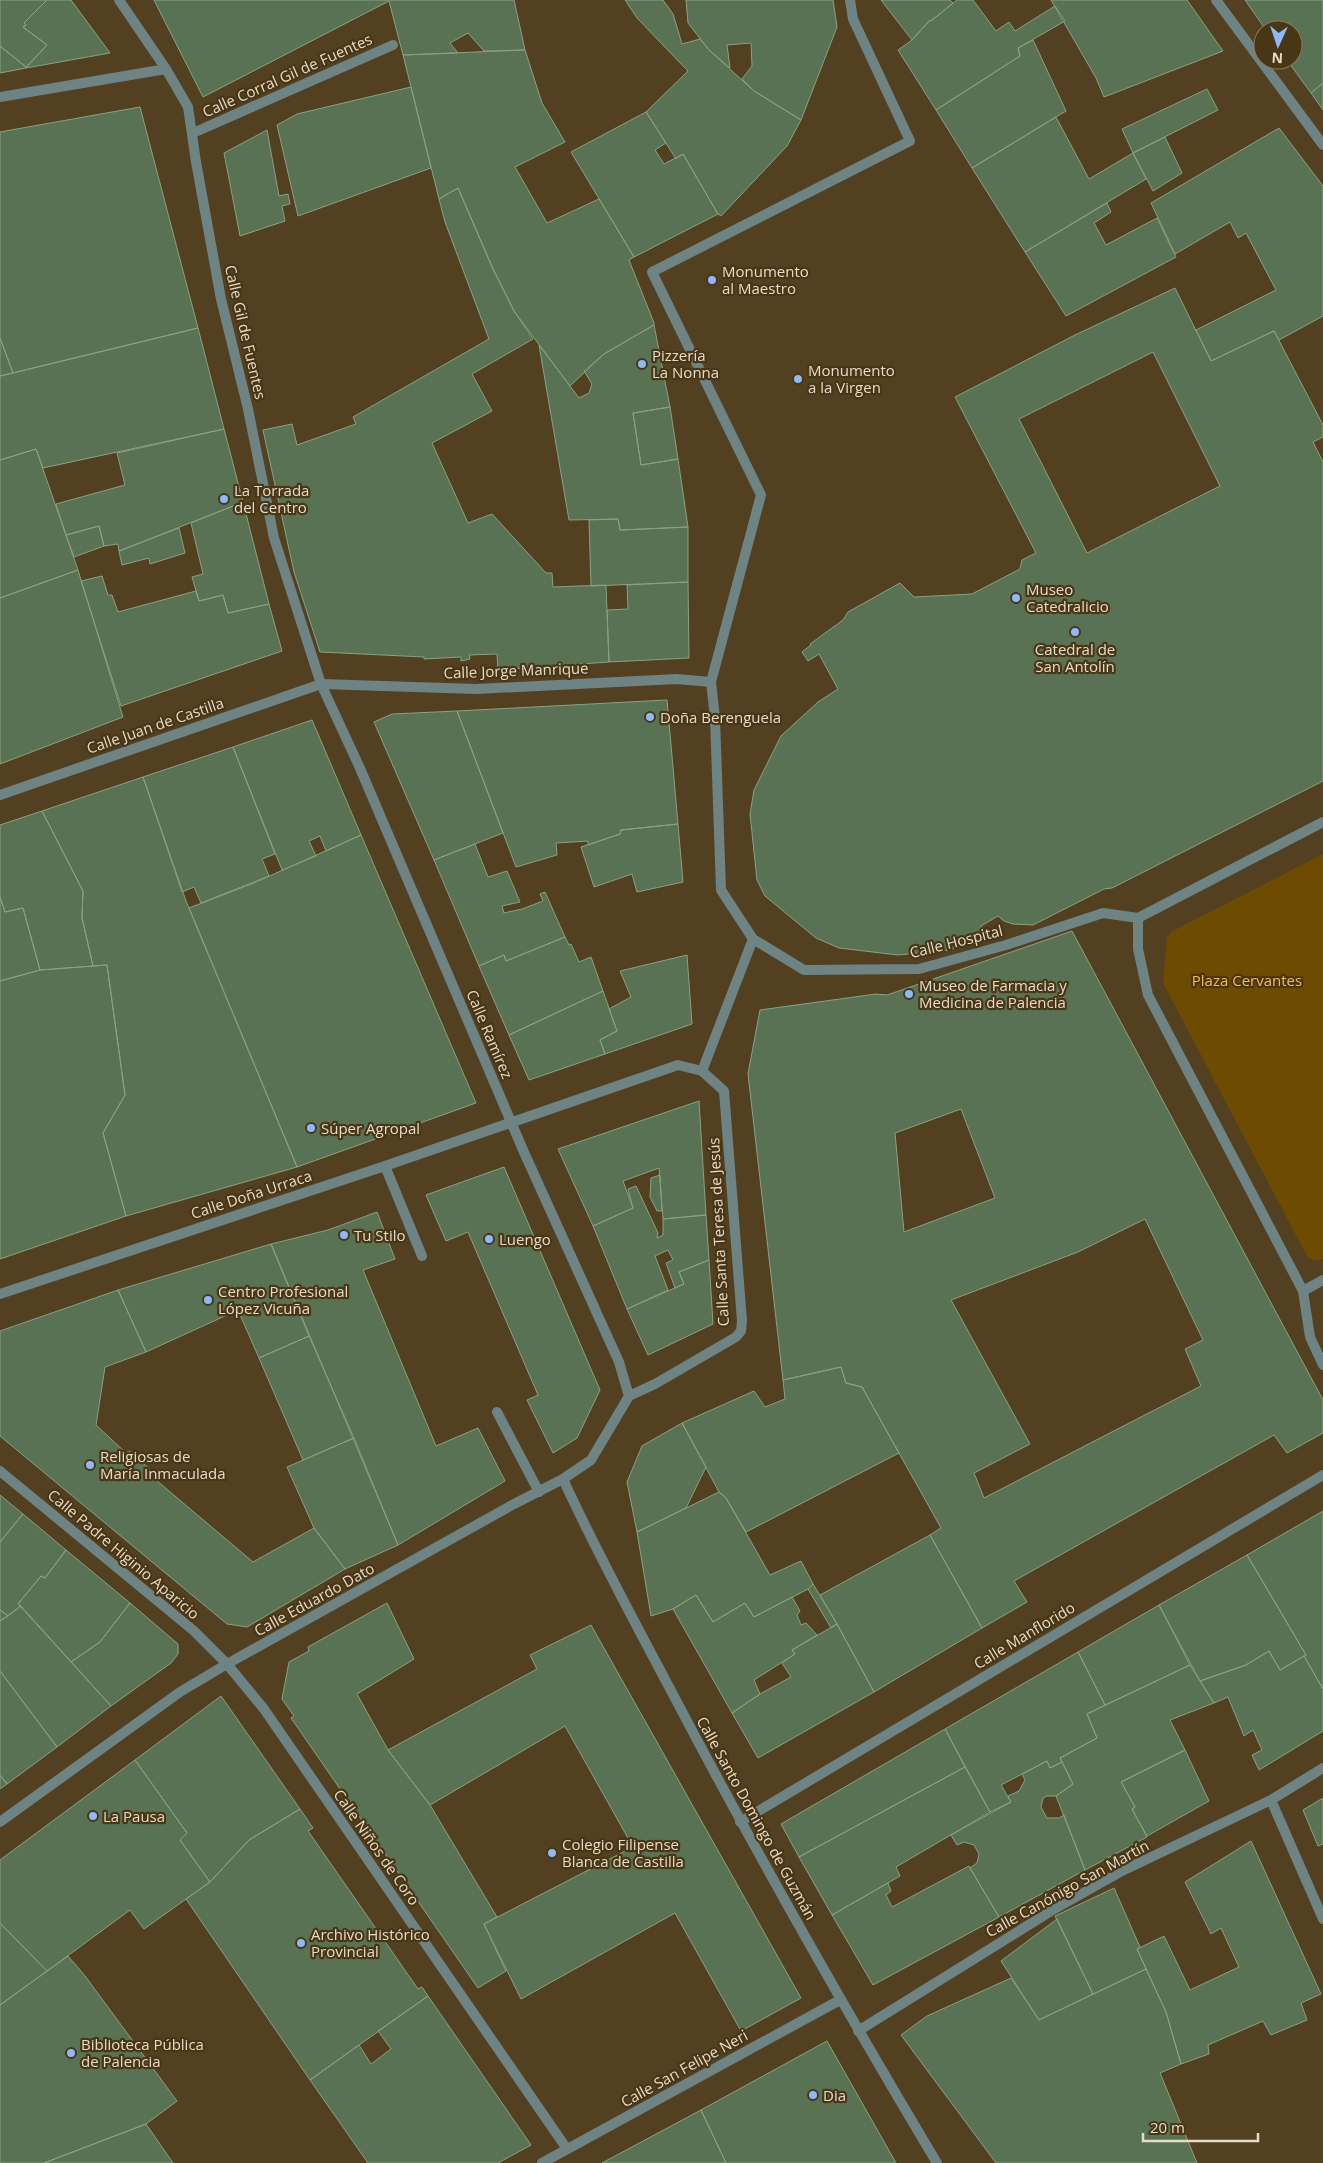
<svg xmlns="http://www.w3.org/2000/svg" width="1323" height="2163" font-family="'Open Sans',sans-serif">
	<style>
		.green { fill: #6d4c02 }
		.building { fill: #5a7254; stroke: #89a282; fill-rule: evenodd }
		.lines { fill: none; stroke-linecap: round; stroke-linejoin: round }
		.pedestrian { stroke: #6e8383; stroke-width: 10 }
		.minor { stroke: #6e8383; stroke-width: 10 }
		.poi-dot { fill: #8db9fc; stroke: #483615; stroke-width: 2 }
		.labels { text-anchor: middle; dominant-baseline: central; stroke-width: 4.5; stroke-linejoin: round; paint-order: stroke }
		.street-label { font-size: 15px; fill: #e6dac8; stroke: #483615 }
		.poi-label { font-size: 15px; fill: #e6dac8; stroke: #483615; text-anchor: start }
		.park-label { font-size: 15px; fill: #f7ba4b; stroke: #483615 }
	</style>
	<rect width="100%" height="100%" fill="#534020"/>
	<path class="green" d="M1323,854v405l-9,2 -7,-5 -144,-273 4,-46 4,-5z"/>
	<path class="building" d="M0,0h47l-23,23 2,2 -3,2 24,18 -21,22 -26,-21z
		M47,0h24l39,53 -84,15 21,-23 -24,-18 3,-2 -2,-2z
		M154,0h360l11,50 -41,1 -16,-18 -18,10 8,10 -55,2 -14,-54 -186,96z
		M625,0h38l10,14 9,30 18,-5 9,11 45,41 47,29 -14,26 -66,70 -3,-2 -35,-60 -7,5 -30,-47 42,-41 -51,-53z
		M686,0h147l4,27 -36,93 -47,-29 -12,-12 10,-13 -1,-23 -24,2 3,23 -21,-18 -21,-27z
		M881,0h69l3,3 -22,18 -1,-1 -18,20z
		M957,0h16l23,31 13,-9 6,9 40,-25 10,15 -47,27 2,8 -84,54 -38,-60 14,-10 18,-20 1,1z
		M1051,0h136l36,51 -119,46 -8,-19z
		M1245,0h78v83l-12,10 -24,-33h6v-30h-27z
		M1033,40l33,71 -94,57 -36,-58 84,-54 -2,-8z
		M0,46l26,21v1l-26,5z
		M525,50l17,53 23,39 -50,25 32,56 52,-24 35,58 -5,3 25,63v2l-50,29 -34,32 -56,-75 -21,-42 -35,-81 -19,11 -36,-144z
		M1323,83v27l-12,-17z
		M411,87l20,81 -133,48 -21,-91 20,-11z
		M1207,89l11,21 -85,43 -11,-24z
		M140,107l58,221 -185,45 -13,-35v-206z
		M646,112l20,31 -11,7 9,14 19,-10 35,60 -84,43 -63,-105z
		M1056,117l33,62 44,-26 13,26 -121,73 -53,-84z
		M1279,128l44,58v130l-44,24 -5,-9 -63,30 -15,-31 80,-40 -30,-57 -8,5 -8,-16 -55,32 -24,-51z
		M267,130l12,66 9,-2 2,10 -8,2 3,15 -45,15 -16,-83z
		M1165,137l17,36 -29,18 -20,-38z
		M458,188l35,81 21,42 19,28 -61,35 20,37 -60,32 36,80 24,-9 54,59h6l1,14 53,-2 3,77 -111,8 -1,-16 -28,1 1,4 -9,2v-4l-37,2v-2l-104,-5 -26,-80 -31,-142 29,-6 5,21 59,-21 -3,-7 136,-78 -44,-117 -6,-23z
		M1107,203l4,9 -17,11 12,22 51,-27 19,39 -110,59 -41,-64z
		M1175,288l36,73 63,-30 49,94v12l-10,5 10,20v319l-211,107 -8,1 -71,36 -20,-1 -9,-3 -6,-5 -17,10 3,11 -8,5 -27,8 -51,5 -59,-7 -23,-10 -51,-42 -8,-16 -7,-66 4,-24 27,-54 37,-34 20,-13 -19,-35 -11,7 -6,-9 9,-7 -1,-1 33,-24 5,-8 52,-29 14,14 58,-3 48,-25 2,-9 14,-7 -81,-156 120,-62zM1153,352l67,134 -133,67 -68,-134z
		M654,325l16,82 -37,6 8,52 37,-6 10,68 -68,3 -2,-11 -49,1 -30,-175 40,53 10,-5 3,-9 -8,-13 20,-17z
		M198,328l26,101 -181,39 -7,-19 -36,11v-84z
		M0,338l13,35 -13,3z
		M670,407l8,52 -37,6 -8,-52z
		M224,429l19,73 -124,49 -1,-7 -14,2 -5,-20 -33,9 -10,-31 69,-19 -8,-32z
		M36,449l42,121 -78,28v-138z
		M243,502l26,102 -41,9 -5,-18 -24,6 -7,-24 11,-3 -12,-51z
		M618,519l2,11 68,-3v55l-97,4 -2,-66z
		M99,526l5,20 -30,11 -8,-22z
		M179,528l6,25 -35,11 -1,-6 -27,7 -3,-14z
		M78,570l45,147 -123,47v-166z
		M102,576l6,19h4l6,17 78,-21 3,10 24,-6 5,18 41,-9 13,47 -161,55 -40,-125z
		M688,582l1,76 -80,4 -2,-52 21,-1 -1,-24z
		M667,700l11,124 -57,6 -1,4 -32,11v-4l-32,2 1,12 -41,12 -59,-156z
		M457,711l46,122 -69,27 -60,-138 18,-8z
		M312,720l49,115 -35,16 -6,-15 -11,5 7,15 -34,14 -49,-123z
		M233,747l42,107 -13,5 7,17 -68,27 -7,-16 -12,5 -39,-115z
		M143,777l43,124 111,266 -171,49 -23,-83 22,-38 -18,-130 -14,1 -11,-48 1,-27 -41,-80z
		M42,811l41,80 -1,27 11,48 -53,4 -17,-62 -18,4 -5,-15v-72z
		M678,824l5,58 -46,10 -5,-18 -38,13 -13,-40 39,-13 1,-4z
		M361,835l115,268 -179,64 -108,-259 65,-25z
		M475,844l13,33 19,-6 13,31 -18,4 2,7 18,-4 21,-8 -3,-7 5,-2 20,45 -59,24 -2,-6 -25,11 -45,-106z
		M0,897l5,15 18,-4 17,62 -40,11z
		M1072,931l251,469v33l-36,20 -13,-18 -260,146 13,21 -45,26 -52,-93 11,-7 -79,-141 -16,-4 -5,-16 -58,13 -35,-306 12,-64 116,-16 11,1zM961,1109l34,89 -91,34 -9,-99zM1145,1219l58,121 -18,9 16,37 -217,112 -10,-25 56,-29 -79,-144 127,-48z
		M565,937l4,8 2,-1 8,18 12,-5 12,34 -94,44 -30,-69 25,-11 2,6z
		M687,955l5,69 -87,30 -5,-14 17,-9 -8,-22 22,-12 -11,-26z
		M107,965l18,130 -22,38 23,83 -126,43v-278l40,-11z
		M603,991l14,40 -17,9 5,14 -76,26 -20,-45z
		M699,1101l7,114 -43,4 -4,-51 -36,13 10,27 -40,18 -35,-77z
		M504,1167l96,223 -23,48 -24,15 -26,-53 11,-5 -70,-163 -22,9 -20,-46z
		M660,1175l2,36h-5l-7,-14 1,-19z
		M636,1186l22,47 -1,5 6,-3v-16l43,-4 3,45 -30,12 5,12 -9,4 -9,-25 7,-3 -5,-10 -13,6 13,34 -41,19 -34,-83 40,-18 -5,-19z
		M377,1212l18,47 -32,11 73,176 42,-18 27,53 -107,64 -127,-301 57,-14z
		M271,1244l38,92 -50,22 -21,-48 -92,42 -28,-62z
		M709,1260l4,64 -65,31 -21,-46 57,-25 -5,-12z
		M118,1290l28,62 -41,15 -9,58 30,28 4,-2 27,25 -1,4 97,82 61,-34 31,41 -98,58 -20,-3 -227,-188v-105z
		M309,1336l45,102 -51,22 -44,-102z
		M841,1367l5,16 16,4 37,66 -153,79 -20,-34 -7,-6 -37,-69 72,-32 11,16 20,-8 -2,-19z
		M682,1423l24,44 -20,41 -49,24 -10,-50 15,-36z
		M354,1438l44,107 -53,24 -31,-41 -27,-61z
		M719,1492l7,6 44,77 31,-14 12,23 -5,5 -54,28 -9,-14 -32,19 -17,-27 -23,14 -22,7 -14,-84z
		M0,1495l23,19 -23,28z
		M1323,1511v178l-19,-33 2,-1 -59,-100z
		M23,1514l43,36 -21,28 -4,-2 -23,28 3,2 -13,10 -8,-6v-68z
		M930,1535l52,93 -108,64 -37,-68 -17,-29z
		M66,1550l64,53 -30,39 -29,20 -53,-58 23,-28 4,2z
		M1247,1555l59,100 -26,15 -11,-19 -23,14 -46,16 -41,-76z
		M813,1584l24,40 -6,4 -23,-39z
		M696,1595l17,27 32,-19 9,14 38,-20 8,14 -3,4 4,10 5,-2 11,12 -25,15 3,4 -41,26 6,14 -28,19 -59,-104z
		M130,1603l48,41v10l-7,9 -60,43 -40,-44 29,-20z
		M387,1603l27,56 -57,35 31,56 42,55 67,112 -13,7 22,47 -28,17 -187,-270 3,-2 -12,-17 7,-37 20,-11 -1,-4z
		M1159,1605l31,60 -85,40 -27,-53z
		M21,1606l90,100 -54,41 -57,-76v-50z
		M0,1610l8,6 -8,5z
		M837,1624l37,68 -116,66 -26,-45 28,-19 31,-17 -9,-14 13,-9 -3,-4z
		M591,1625l210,373 -60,33 -66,-118 -154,86 -37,-75 149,-77 -68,-121 -135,79 -42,-55 149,-81 -7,-14z
		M1269,1651l11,19 24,-14 19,33v42l-64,39 -7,-15 10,-5 -9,-20 -9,6 -16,-39 -14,6 -14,-22 46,-16z
		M1078,1652l27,53 -18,9 10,24 -37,20 2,4 -12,6 -3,-7 -46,24 10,17 -21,10 -45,-83z
		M1190,1665l24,38 -44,17 15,30 -64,32 14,25 -3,2 15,28 -62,33 -29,-74 17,-12 -13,-26 37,-20 -10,-24z
		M0,1671l57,76 -50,37 -7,-9z
		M221,1696l79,113 -51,31 -39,42 -30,-42 7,-7 -52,-73z
		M945,1729l20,38 -166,90 -18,-33z
		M1185,1750l24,51 -62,35 -15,-27 3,-2 -14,-25z
		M135,1760l52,73 -7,7 30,42 -66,47 -14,-19 -83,61 -47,-48v-63z
		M1047,1761l3,7 12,-6 11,22 -17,12h-9l-4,2 -2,9 6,11h12l5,-3 21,55 -86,47 -29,-49 7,-5 2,-9 -5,-9 -10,-3 -7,3 -6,-10 60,-33 -3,-6 11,-5 6,-11 -3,-6z
		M965,1767l25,45 -94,55 4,9 -68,39 -33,-58z
		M0,1775l7,9 -7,5z
		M1323,1798v46l-5,2 -15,-36z
		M300,1809l13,19 -5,3 110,158 4,-2 6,9 -118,84 -124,-181 24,-17 39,-42z
		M1251,1841l70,153 -20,9 6,17 -36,15 -8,-14 -55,24 1,9 -28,10 -15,-52 -29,-63 27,-13 26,54 49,-23 -18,-39 -10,6 -26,-52z
		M969,1866l30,51 -126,68 -41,-70 56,-32 3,8 -5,4 6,12z
		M1114,1888l26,59 -3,2 9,20 -53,25 -38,-78z
		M1057,1919l36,75 -54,26 -38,-59z
		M0,1923l47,48 -47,34z
		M68,1956l17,20 92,125 -31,23 -102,39h-44v-158z
		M1146,1969l20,43 15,52 -21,9 37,90h-201l-95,-128 26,-19 84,-38 28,42z
		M428,1996l103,149 -33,18h-130l-58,-83 49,-35 12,19 20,-15 -13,-18z
		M827,2041l69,122h-170l-25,-53z
		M701,2110l25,53h-124z
		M146,2124l27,39h-129z"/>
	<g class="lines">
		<path class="pedestrian" d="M850,0l3,19 57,122 -258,131 109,223 -50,187 4,36 6,172 32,49 51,31 115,-1 87,-24 97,-32 35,5
			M193,133l200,-88
			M0,795l321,-111 155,5 201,-10 34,3
			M702,1071l51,-132
			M385,1166l37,90
			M497,1412l42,80"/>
		<path class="minor" d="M119,0l47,69 22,38 8,55 25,137 27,110 26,129 47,146 38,82 164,384 96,212 10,34
			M1216,0l107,145
			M0,97l166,-28
			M1323,822l-185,96v31l10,46 155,296 20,-11
			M1303,1291l7,46 13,28
			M0,1294l385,-128 293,-101 24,6 22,20 18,230 -1,10 -5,6 -81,47 -26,12
			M0,1471l194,160 33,33 37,45 303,440
			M563,1479c32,70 69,138 105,206 85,162 175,321 269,478
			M1271,1800l52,119
			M0,1822l180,-130 47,-28 287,-160 49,-25 28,-19 38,-64
			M740,1822l583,-347
			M858,2031l193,-120 71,-40 149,-71 52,-32
			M542,2163l298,-163"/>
	</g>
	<g class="poi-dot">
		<circle cx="712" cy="280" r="5"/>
		<circle cx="642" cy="364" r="5"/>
		<circle cx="798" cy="379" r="5"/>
		<circle cx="224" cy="499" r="5"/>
		<circle cx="1016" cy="598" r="5"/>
		<circle cx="1075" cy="632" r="5"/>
		<circle cx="650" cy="717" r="5"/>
		<circle cx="909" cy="994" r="5"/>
		<circle cx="311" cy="1128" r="5"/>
		<circle cx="344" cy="1235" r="5"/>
		<circle cx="489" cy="1239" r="5"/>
		<circle cx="208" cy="1300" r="5"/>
		<circle cx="90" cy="1465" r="5"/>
		<circle cx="93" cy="1816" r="5"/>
		<circle cx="552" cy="1853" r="5"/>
		<circle cx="301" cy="1943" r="5"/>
		<circle cx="71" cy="2053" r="5"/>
		<circle cx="813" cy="2095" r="5"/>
	</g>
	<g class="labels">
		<g class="street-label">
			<text transform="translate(287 75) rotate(-24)">Calle Corral Gil de Fuentes</text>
			<text transform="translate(246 332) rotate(77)">Calle Gil de Fuentes</text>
			<text transform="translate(516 670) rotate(-2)">Calle Jorge Manrique</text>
			<text transform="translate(155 725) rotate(-19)">Calle Juan de Castilla</text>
			<text transform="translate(956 941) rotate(-14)">Calle Hospital</text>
			<text transform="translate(490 1034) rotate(67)">Calle Ramírez</text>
			<text transform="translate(251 1194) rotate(-18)">Calle Doña Urraca</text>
			<text transform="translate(718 1232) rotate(-93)">Calle Santa Teresa de Jesús</text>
			<text transform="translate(124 1554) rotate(40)">Calle Padre Higinio Aparicio</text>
			<text transform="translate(314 1599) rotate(-29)">Calle Eduardo Dato</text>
			<text transform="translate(1024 1635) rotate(-31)">Calle Manflorido</text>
			<text transform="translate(757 1818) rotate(61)">Calle Santo Domingo de Guzmán</text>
			<text transform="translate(377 1847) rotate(55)">Calle Niños de Coro</text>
			<text transform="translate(1067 1888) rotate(-29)">Calle Canónigo San Martín</text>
			<text transform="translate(684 2068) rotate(-29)">Calle San Felipe Neri</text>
		</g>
		<g class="poi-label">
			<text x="722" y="271">Monumento<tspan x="722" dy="17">al Maestro</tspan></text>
			<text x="652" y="355">Pizzería<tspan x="652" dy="17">La Nonna</tspan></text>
			<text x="808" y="370">Monumento<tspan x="808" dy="17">a la Virgen</tspan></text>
			<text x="234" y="490">La Torrada<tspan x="234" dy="17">del Centro</tspan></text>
			<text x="1026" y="589">Museo<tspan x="1026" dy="17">Catedralicio</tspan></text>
			<text x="1075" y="649" text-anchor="middle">Catedral de<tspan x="1075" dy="17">San Antolín</tspan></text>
			<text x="660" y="717">Doña Berenguela</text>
			<text x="919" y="985">Museo de Farmacia y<tspan x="919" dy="17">Medicina de Palencia</tspan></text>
			<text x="321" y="1128">Súper Agropal</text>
			<text x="354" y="1235">Tu Stilo</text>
			<text x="499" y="1239">Luengo</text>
			<text x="218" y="1291">Centro Profesional<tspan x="218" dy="17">López Vicuña</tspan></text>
			<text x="100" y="1456">Religiosas de<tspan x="100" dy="17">María Inmaculada</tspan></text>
			<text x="103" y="1816">La Pausa</text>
			<text x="562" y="1844">Colegio Filipense<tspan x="562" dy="17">Blanca de Castilla</tspan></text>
			<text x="311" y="1934">Archivo Histórico<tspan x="311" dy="17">Provincial</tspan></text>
			<text x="81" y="2044">Biblioteca Pública<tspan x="81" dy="17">de Palencia</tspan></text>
			<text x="823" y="2095">Dia</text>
		</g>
		<g class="park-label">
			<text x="1247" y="980">Plaza Cervantes</text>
		</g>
	</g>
	<g transform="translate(1278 45) rotate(183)"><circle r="24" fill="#483615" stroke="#87785d"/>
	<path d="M0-4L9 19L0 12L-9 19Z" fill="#8db9fc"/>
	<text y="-8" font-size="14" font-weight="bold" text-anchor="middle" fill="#e6dac8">N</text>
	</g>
	<path d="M1143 2133v8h115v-8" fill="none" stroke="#e6dac8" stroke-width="2.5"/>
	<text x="1150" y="2133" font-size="15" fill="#e6dac8" stroke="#483615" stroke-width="4" paint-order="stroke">20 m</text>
</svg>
